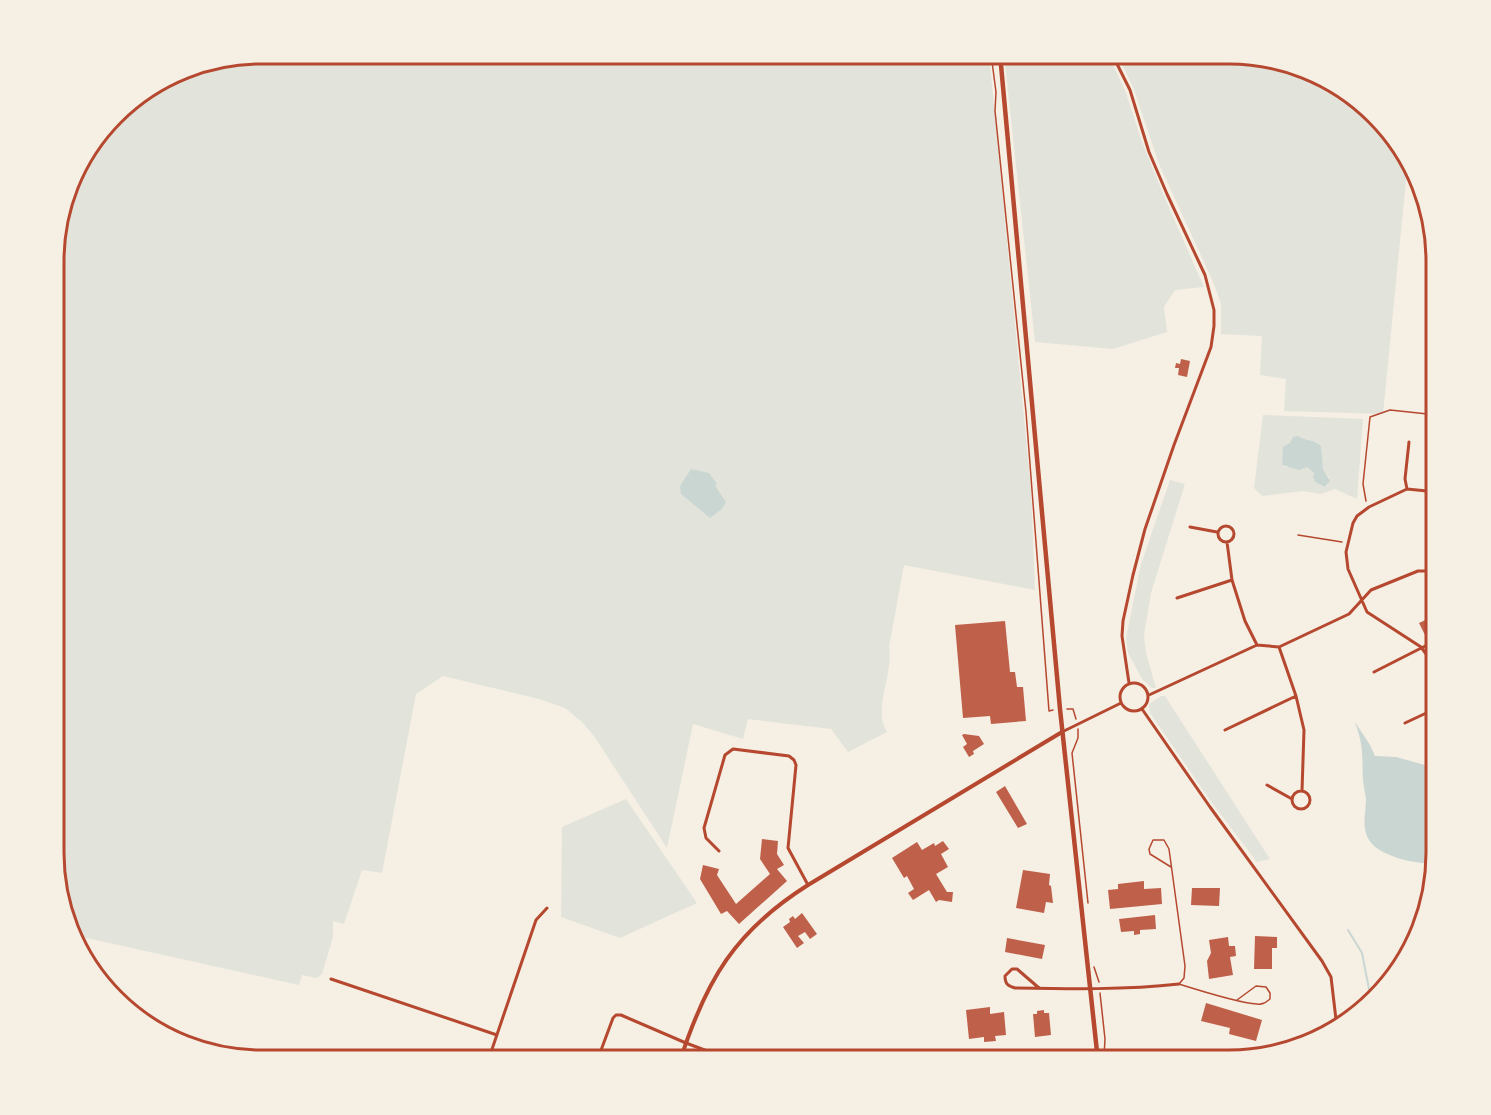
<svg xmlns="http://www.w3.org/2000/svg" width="1491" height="1115" font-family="Bitter,serif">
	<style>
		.green { fill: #e2e4dc; fill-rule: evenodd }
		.water { fill: #c9d6d2 }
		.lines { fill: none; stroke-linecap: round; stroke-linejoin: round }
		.stream { stroke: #c9d6d2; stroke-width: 2 }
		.building { fill: #bf614a }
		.path { stroke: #b5482f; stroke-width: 1.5 }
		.service { stroke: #b5482f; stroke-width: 1.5 }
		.minor { stroke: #b5482f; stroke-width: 3 }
		.tertiary { stroke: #b5482f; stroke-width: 4 }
		.primary { stroke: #b5482f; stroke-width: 4.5 }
		.rim { fill: none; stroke: #b5482f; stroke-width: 3 }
	</style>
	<rect width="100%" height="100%" fill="#f6efe4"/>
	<path class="green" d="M262,54h727l42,436 4,100 -131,-25 -15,82c5,27 -17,62 -2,85l-39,20 -17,-23 -83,-10 -5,20 -50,-15 -26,124 -73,-112 -12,-14 -17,-14 -26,-9 -96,-23 -27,18 -34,179 -20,-3 -18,54 -11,-3v16l-11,37 -5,4 -15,-3 -3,10 -226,-50 -19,-68 2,-633 26,-76 43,-53 70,-40z
		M1004,54h104l17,36 17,52 22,54 40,91 -29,3 -11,17 3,25 -54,17 -78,-7z
		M1117,54h126l65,16 58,35 42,55 -25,254 -99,-3 2,-32 -26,-4 2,-39 -41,-2v-30l-7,-20 -55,-120 -26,-77z
		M1263,415l100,4 -6,80 -22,-10 -14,5 -18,-3 -41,5 -8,-8zM1306,439l12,4 5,26 6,9 -1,7 -3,2 -10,-5 -2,-5 1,-4 -7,-6h-22l-3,-2 1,-10 9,-15z
		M1170,480l15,4 -34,109 -7,42 2,18 10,35h-4l-10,-9 -14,-26 -2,-15 15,-74z
		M1161,696h4l105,163 -13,3 -45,-59 -62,-90 -1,-9z
		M626,799l71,104 -77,35 -59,-21 1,-90z"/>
	<path class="water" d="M1298,436c7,5 16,3 23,10l2,23 7,12 -5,6 -10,-5 -2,-5 1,-4 -7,-6 -8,3 -17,-5 1,-18 7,-4 3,-6z
		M691,469l18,4 8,11 -2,2 11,16 -4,7 -12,9 -29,-24 -1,-8z
		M1355,722l15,23 5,11 21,1 36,10 3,9 -3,31 5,8v49c-20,0 -62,-7 -70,-28 -5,-12 -1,-24 -1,-37 -1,-6 -2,-12 -3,-18 -1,-25 1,-34 -8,-59z"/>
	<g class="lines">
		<path class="stream" d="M1348,930l14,23 7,36 10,6"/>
	</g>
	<path class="building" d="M1181,359l9,2 -3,16 -9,-2 1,-7h-4l1,-5 4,1z
		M1432,617l5,17 -10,5 -8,-16z
		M1005,621l5,51h5l2,15h6l3,34 -35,3 -1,-8 -27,2 -8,-93z
		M964,734l15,2 5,8 -11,7 1,3 -5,3 -6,-10 4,-3 -5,-9z
		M1005,786l22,38 -9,4 -22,-36z
		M762,839l16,2 -1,13 7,11 -7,4 10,12 -48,43 -12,-13 -6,3 -21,-35 3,-14 16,4 -2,6 19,29 34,-30 -10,-15z
		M943,841l6,8 -8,5 7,13 -12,7 11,18h6l-1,10 -13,-2 -3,2 -7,-12 -16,10 -5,-7 6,-4 -7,-13 -3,2 -12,-20 25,-16 5,8 12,-7 1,3z
		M1023,870l27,4 -1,11 2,1 2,17 -7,-1 -2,11 -28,-5z
		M1144,881v8l17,-1 1,16 -52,5 -2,-19 10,-1v-5z
		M1192,888h28l-1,18 -28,-1z
		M802,913l15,21 -7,5 -5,-7 -7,4 6,7 -7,5 -14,-21 7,-5 -1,-3 4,-3 2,3z
		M1155,915l1,14 -16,1v4l-6,1v-4l-13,1 -2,-13z
		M1255,936l22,1v11h-5v21h-18z
		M1228,937l1,9h6l1,10 -6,1 3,18 -24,4 -2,-18 4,-8 -2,-13z
		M1007,938l38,7 -3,14 -37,-7z
		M1206,1003l56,17 -6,21 -27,-7 1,-6 -29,-7z
		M990,1007v7l14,-2 2,23 -11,1 1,5 -12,1v-5l-15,2 -3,-29z
		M1044,1010v3h5l2,22 -16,2 -2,-23h4v-3z"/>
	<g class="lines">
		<path class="path" d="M991,54l5,38 -1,19 31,301 23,299 4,-1
			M1366,501l-3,-17 7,-67 20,-7 47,5
			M1298,535l44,7
			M1067,709h6l3,10
			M1078,729v9l-6,15 16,150
			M1094,967l5,15
			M1100,993l5,46 -1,18"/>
		<path class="service" d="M1171,867l-21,-13 -1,-5 4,-9h11l5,9 16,117 -1,12 -5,6c19,6 60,19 78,20 6,1 9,-2 13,-5v-6l-4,-6 -10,-1 -19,14"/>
		<path class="minor" d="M1112,54l18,36 19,62 18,42 38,81 9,35v16l-3,21 -37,98 -29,84 -12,46 -10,46 -1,15 7,47
			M1407,489l-2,-10 4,-37
			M1218 534a8 8 0 1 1 16 0a8 8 0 1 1-16 0Z
			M1190,527l27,5
			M1227,542l5,38 13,41 12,24
			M1177,598l55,-18
			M1279,647l17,49 8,34 -2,61
			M1374,672l63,-32
			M1437,675l-8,-17 -8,-11 -54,-35 -19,-43 -2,-17 7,-29 4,-7 12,-9 38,-18 30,3
			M1120 697a14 14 0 1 1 28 0a14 14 0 1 1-28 0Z
			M1149,695l108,-50 22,2 70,-33 22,-24 47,-19h19
			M1142,709l68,98 112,154 9,16 6,51
			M1405,723l32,-15
			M1225,730l71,-34
			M1062,732l59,-29
			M1267,785l25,14
			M1292 800a9 9 0 1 1 18 0a9 9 0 1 1-18 0Z
			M719,851l-13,-13 -2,-10 21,-73 8,-6 56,7 5,4 2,5 -8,83 20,37
			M331,979l166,56
			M1039,988l-22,-19h-5l-7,7c0,8 3,10 10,12 55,1 110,2 164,-4
			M488,1061l48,-141 11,-12
			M597,1061l16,-43 3,-3h5l65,28 48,18"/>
		<path class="tertiary" d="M680,1061c26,-81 55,-130 128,-176l254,-153"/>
		<path class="primary" d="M1000,54l60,655 38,352"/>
	</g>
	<path d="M0 0H1491V1115H0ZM261 64H1229A197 197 0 0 1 1426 261V853A197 197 0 0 1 1229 1050H261A197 197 0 0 1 64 853V261A197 197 0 0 1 261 64Z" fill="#f6efe4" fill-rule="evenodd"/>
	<path class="rim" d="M261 64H1229A197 197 0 0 1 1426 261V853A197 197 0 0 1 1229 1050H261A197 197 0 0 1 64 853V261A197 197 0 0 1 261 64Z"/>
</svg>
